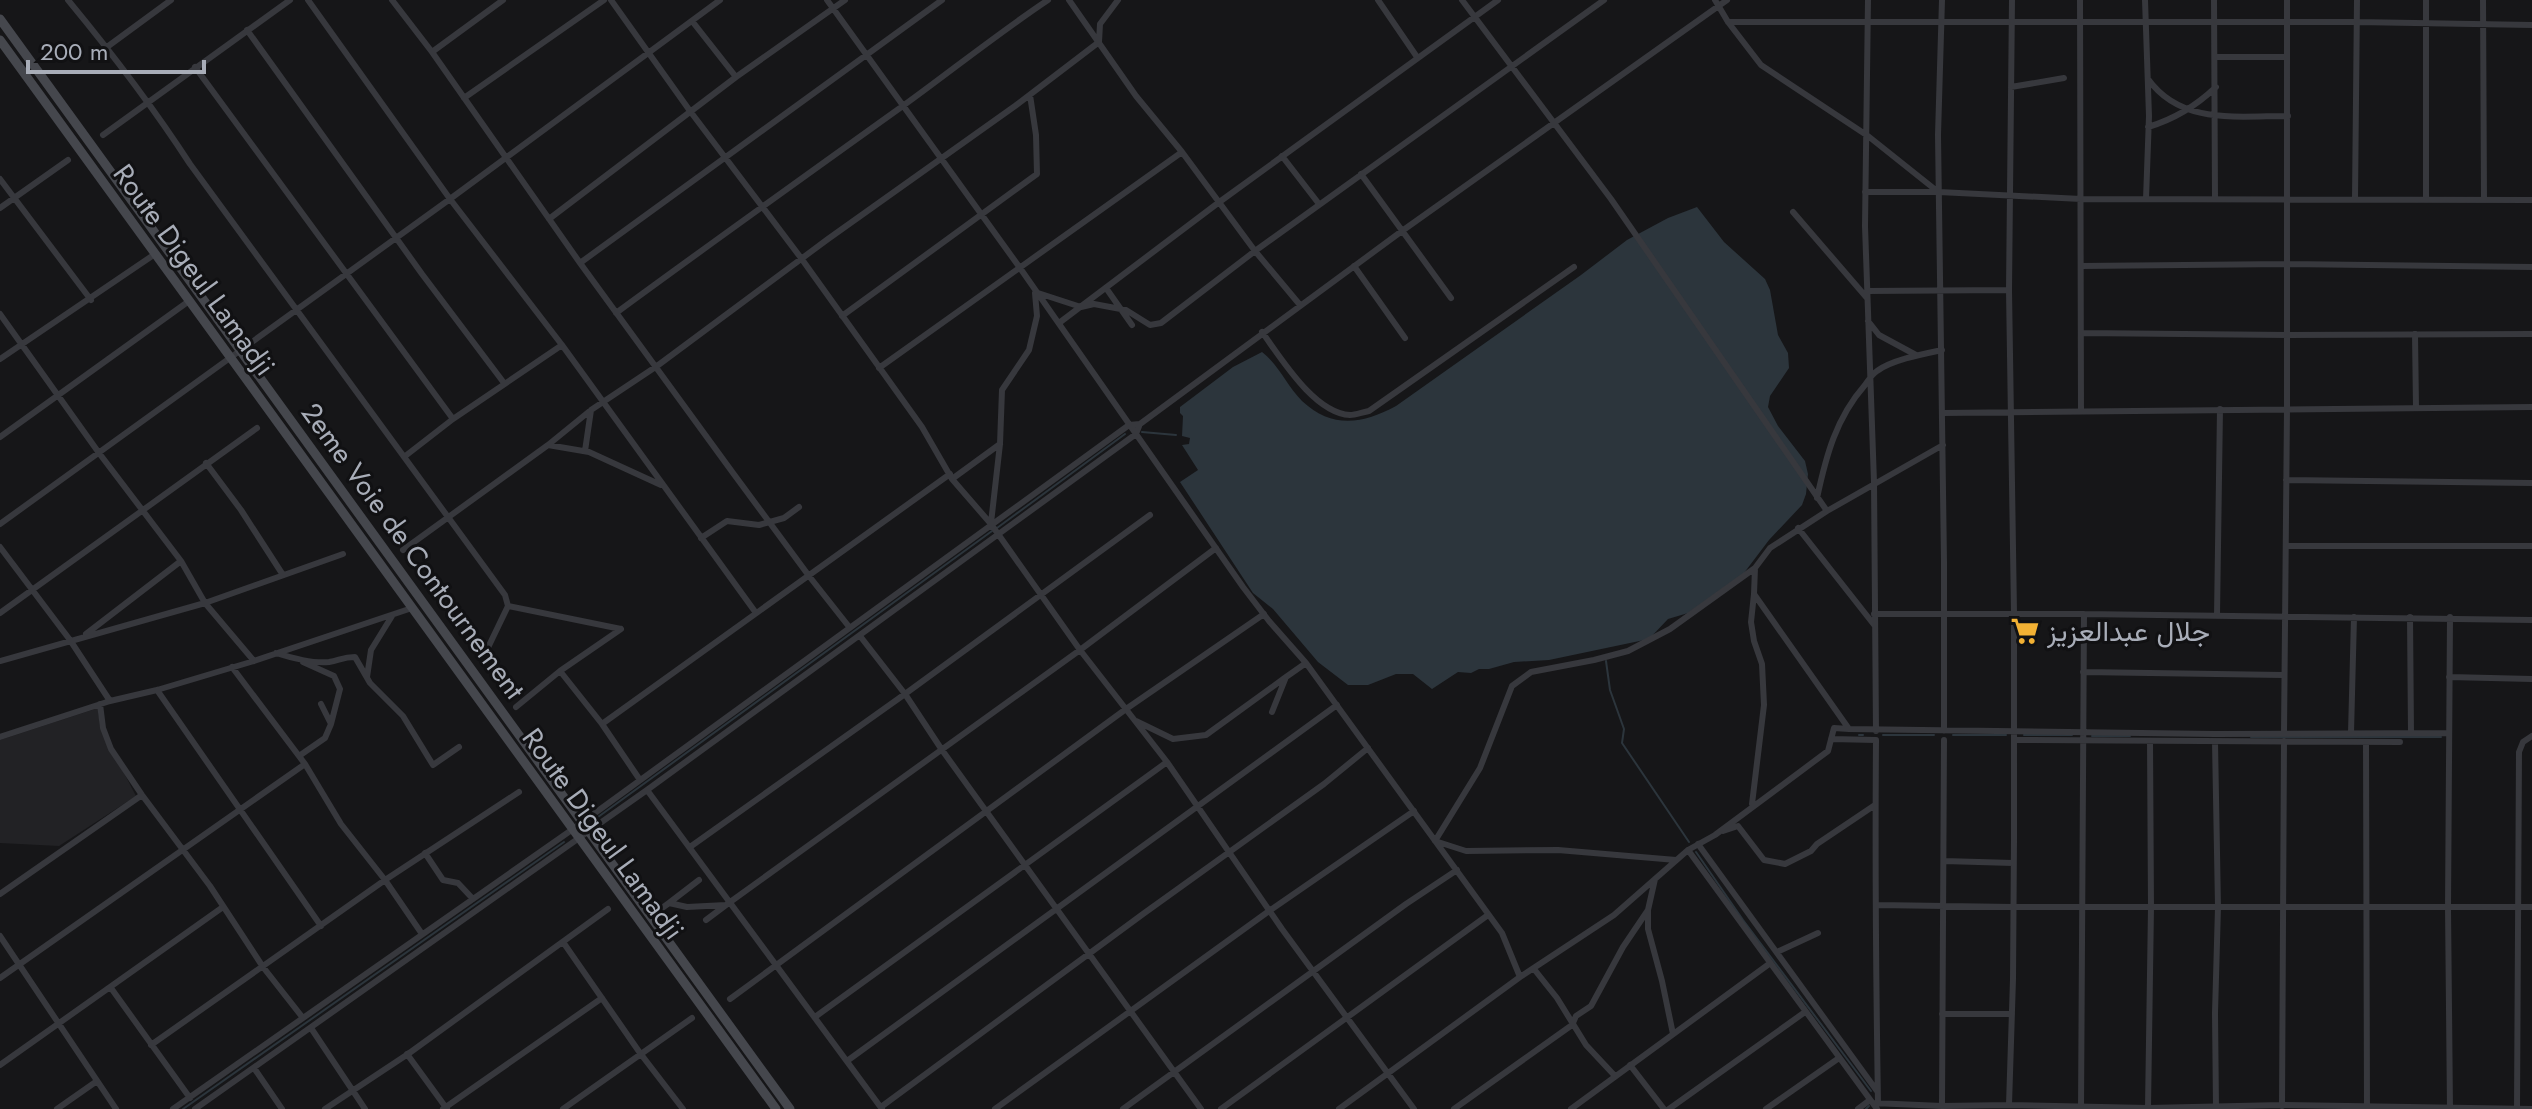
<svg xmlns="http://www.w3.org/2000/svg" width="2532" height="1109" font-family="Jost,Vazirmatn,sans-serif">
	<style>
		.built { fill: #222225 }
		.water { fill: #2c353c }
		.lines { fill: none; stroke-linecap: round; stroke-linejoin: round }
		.stream { stroke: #2c353c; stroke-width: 2 }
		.minor { stroke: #37383d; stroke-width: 6 }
		.secondary { stroke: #45474d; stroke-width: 9 }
		.labels { text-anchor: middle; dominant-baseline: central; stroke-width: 6; stroke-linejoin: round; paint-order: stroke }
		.street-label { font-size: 28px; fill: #a8adb8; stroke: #111113 }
		.poi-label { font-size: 28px; fill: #a8adb8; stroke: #111113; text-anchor: start }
	</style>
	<rect width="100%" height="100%" fill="#161618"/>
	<path class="built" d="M98,708l2,19 36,69 -77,50 -59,-3v-103z"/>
	<path class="water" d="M1697,207l27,35 41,37 5,11 8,45 10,18 1,15 -19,28 -2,11 10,19 27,35 3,13 -2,20 -4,11 -33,35 -25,33 -56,40 -20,6 -19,20 -100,21 -35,2 -25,7h-10l-8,4 -13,-1 -26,17 -19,-15h-17l-28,11h-20l-30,-23 -45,-53 -20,-16 -73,-111 18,-12 -16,-25 7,-1 1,-6 -8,-2 1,-20 -3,-3v-6l53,-40 29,-15c17,13 25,34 40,49 30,28 61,23 94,5l185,-131 46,-35 41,-22z"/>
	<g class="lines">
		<path class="stream" d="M1142,432l34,3
			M997,528l128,-94
			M1606,661l4,29 14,39 -2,14 67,99
			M1859,735h4
			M1883,735h51
			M1953,735h53
			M2024,735h48
			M2092,736h38
			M2251,737h190
			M598,817l394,-286
			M1696,852l47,68 128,171
			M183,1109l381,-267
			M1866,1109l3,-3"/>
		<path class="minor" d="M68,0c43,52 85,107 122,164l315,431 3,11 -25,52
			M308,0l142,199 112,146 194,268
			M392,0l40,52 148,211 153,210 76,103 41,52
			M611,0l79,111 111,147 121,169 30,52 39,45 89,126 87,112 115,167 132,180
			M827,0l193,268 223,319 26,34 37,42 196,270 18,44
			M1069,0l67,96 46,56 73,99 45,54
			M1378,0l39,57
			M1462,0l149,199 216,312
			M1715,0l13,22 33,43 107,71 69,55
			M1868,0l-3,226 9,256 2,249
			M1942,0l-4,135 6,427v169
			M2080,0l1,411
			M2145,0l4,116 -3,83
			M2214,0l1,198
			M2483,0l1,200
			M692,21l44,56
			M1728,22h629l175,3
			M247,30l175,244 82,109
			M107,47l64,-47
			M432,52l71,-52
			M2215,57h72
			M195,67l258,352 109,-74
			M2148,79c33,46 89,37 140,37
			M2011,87l53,-9
			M464,98l140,-98
			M2148,127c27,-8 48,-21 68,-40
			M103,135l187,-135
			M1282,156l37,48
			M1361,174l90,124
			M0,179l91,121
			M1865,192h74l142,7 451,1
			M2355,198l2,-198
			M2426,199v-199
			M0,208l68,-48
			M1793,212l74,86
			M549,219l187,-142 109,-77
			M580,263l362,-263
			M1354,266l51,72
			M2081,266l206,-2 245,3
			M1106,288l26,37
			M1867,291l142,-1
			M1038,293l43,14 13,-3 32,6 24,15 11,-2 94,-72 349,-251
			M616,313c94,-69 189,-137 284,-205 50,-36 97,-74 148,-108
			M0,314l99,139 82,108 24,42 49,58
			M842,316l195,-142 -1,-39 -6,-40
			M1868,321l11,14 37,20
			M1059,323l159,-120 280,-203
			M1262,332c19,26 52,81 88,83 5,0 13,-3 19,-4l205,-144
			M2081,333l206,2 245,-1
			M2415,334l1,74
			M0,359l155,-105
			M879,368l303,-216
			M1943,413l589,-6
			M1140,424l262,-193 325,-231
			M0,437l189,-136
			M548,445l41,7 72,33
			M585,451l6,-41
			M404,457l49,-38
			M206,463l35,47 42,65
			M952,479l48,-35
			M2286,480l246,3
			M1817,498c9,-42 19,-80 48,-113 3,-4 7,-11 12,-14 15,-11 46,-17 65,-21
			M991,523l9,-79 2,-54 27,-40 8,-34 -2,-23
			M0,524l450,-325 270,-199
			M1798,528l77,98
			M701,538l26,-17 32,4 25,-7 15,-11
			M2286,546h246
			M0,547l70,93 40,61
			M403,550l145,-105 43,-35 66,-44 171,-127 187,-133 84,-64 1,-18 18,-24
			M508,606l113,23
			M0,613l257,-185
			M1874,614h210l448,6
			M2217,616l3,-207
			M2410,617l1,116
			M86,634l95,-73
			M860,636l45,58 37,56 259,359
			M276,653c16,5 37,11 53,9 11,-2 14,-5 26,-5l15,26 33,33 30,49 26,-18
			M0,661l205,-58 138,-49
			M303,662l31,14 6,13 -9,35
			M232,667l73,97 36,60 44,56 37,54
			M560,671l42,53 38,56
			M2083,672l200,3
			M367,677l4,-27 21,-34
			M2449,677l83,2
			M157,690l164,236
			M100,704l3,24 8,21 31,46 68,91 53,81 40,51
			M516,707l44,-36 61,-42
			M1272,712l14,-35 20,-14
			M1136,721l37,18 33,-4 80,-58
			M602,724l348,-250
			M1848,729l367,5 233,-1
			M2351,733l3,-116
			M2284,734l3,-325v-409
			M0,737l110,-36 47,-11 97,-29 158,-53
			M1831,739l45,1c-1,121 0,242 2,363
			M2014,740l386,2
			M2366,742l1,367
			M299,756l26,-18 6,-14 -10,-20
			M647,790l235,319
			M1752,804l12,-99 -2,-41 -8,-23 -3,-19 3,-28
			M1723,831l15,-5 26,34 21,4 26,-13 6,-7 58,-39
			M1698,844l179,247
			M690,847l215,-153 245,-179
			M1688,850l189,259
			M425,853l18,27 15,3 15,16
			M1676,860l-118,-10 -92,1 -31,-10 45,-73 32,-82 19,-14 63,-12 34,-9 42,-22 85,-61
			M1944,861l69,2
			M0,894l142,-99
			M669,903l30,-23
			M1877,905l136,2h519
			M1648,910v19l14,52 11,53
			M658,911l11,-8 18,4 39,-2 354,-255 136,-102
			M706,920l20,-15
			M0,936l116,173
			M563,942l77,111 43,56
			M1777,952l41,-19
			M1534,969l23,29 29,47 29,31
			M0,978l305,-214
			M111,988l79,110
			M730,999l396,-290 138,-95
			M1942,1014h70
			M815,1017l352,-255
			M311,1028l54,81
			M151,1045l234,-165 134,-88
			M407,1054l40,55
			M847,1061l490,-356
			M0,1065l223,-158
			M1630,1065l34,44
			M254,1068l28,41
			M1873,1103l69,3 67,-1 139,3 134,-3 250,4
			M2009,1105l4,-126 1,-140v-226l-5,-323 3,-290
			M1942,1106l2,-366
			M2282,1106l2,-365
			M881,1107l262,-193 181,-130 44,-36
			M2148,1108l3,-201 -1,-166
			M2517,1108l2,-356 4,-10 9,-6
			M57,1109l40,-28
			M173,1109l400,-280 556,-404 11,-1 -4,10 -489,356 -452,319
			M325,1109l83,-55 200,-145
			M443,1109l159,-111
			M563,1109l129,-91
			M995,1109l274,-198 145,-100
			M1123,1109l283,-205 51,-34
			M1221,1109l267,-194
			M1339,1109l181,-132 94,-62 74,-65 27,-15 113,-84 6,-23 15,1 -95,-135 1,-26 15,-20 57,-37 116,-66
			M1454,1109l118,-84 4,-9 15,-10 32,-59 25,-37 7,-31
			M1571,1109l198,-145
			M1669,1109l136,-97
			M1766,1109l73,-51
			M1858,1109l12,-9
			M2081,1109l3,-495
			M2214,1109l2,-2 -1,-94 3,-106 -3,-165
			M2450,1109l-2,-202 2,-290"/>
		<path class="secondary" d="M0,19l790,1090
			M0,40l776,1069"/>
	</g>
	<defs>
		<symbol id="supermarket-bare" viewBox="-9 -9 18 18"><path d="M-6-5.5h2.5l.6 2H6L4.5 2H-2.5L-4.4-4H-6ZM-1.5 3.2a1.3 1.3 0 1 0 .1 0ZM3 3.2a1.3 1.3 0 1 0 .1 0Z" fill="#f2b134" stroke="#111113" stroke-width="2.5" paint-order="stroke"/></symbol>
	</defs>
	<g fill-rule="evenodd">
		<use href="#supermarket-bare" x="2005" y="611" width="40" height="40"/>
	</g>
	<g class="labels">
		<g class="street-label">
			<text transform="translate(194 270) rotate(54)">Route Digeul Lamadji</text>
			<text transform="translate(413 551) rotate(54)">2eme Voie de Contournement</text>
			<text transform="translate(603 834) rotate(54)">Route Digeul Lamadji</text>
		</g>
		<g class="poi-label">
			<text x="2047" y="631">جلال عبدالعزيز</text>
		</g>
	</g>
	<path d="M28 60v12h176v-12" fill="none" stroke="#a8adb8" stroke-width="4"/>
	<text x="40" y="60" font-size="24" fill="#a8adb8" stroke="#111113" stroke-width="6" paint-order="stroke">200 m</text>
</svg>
